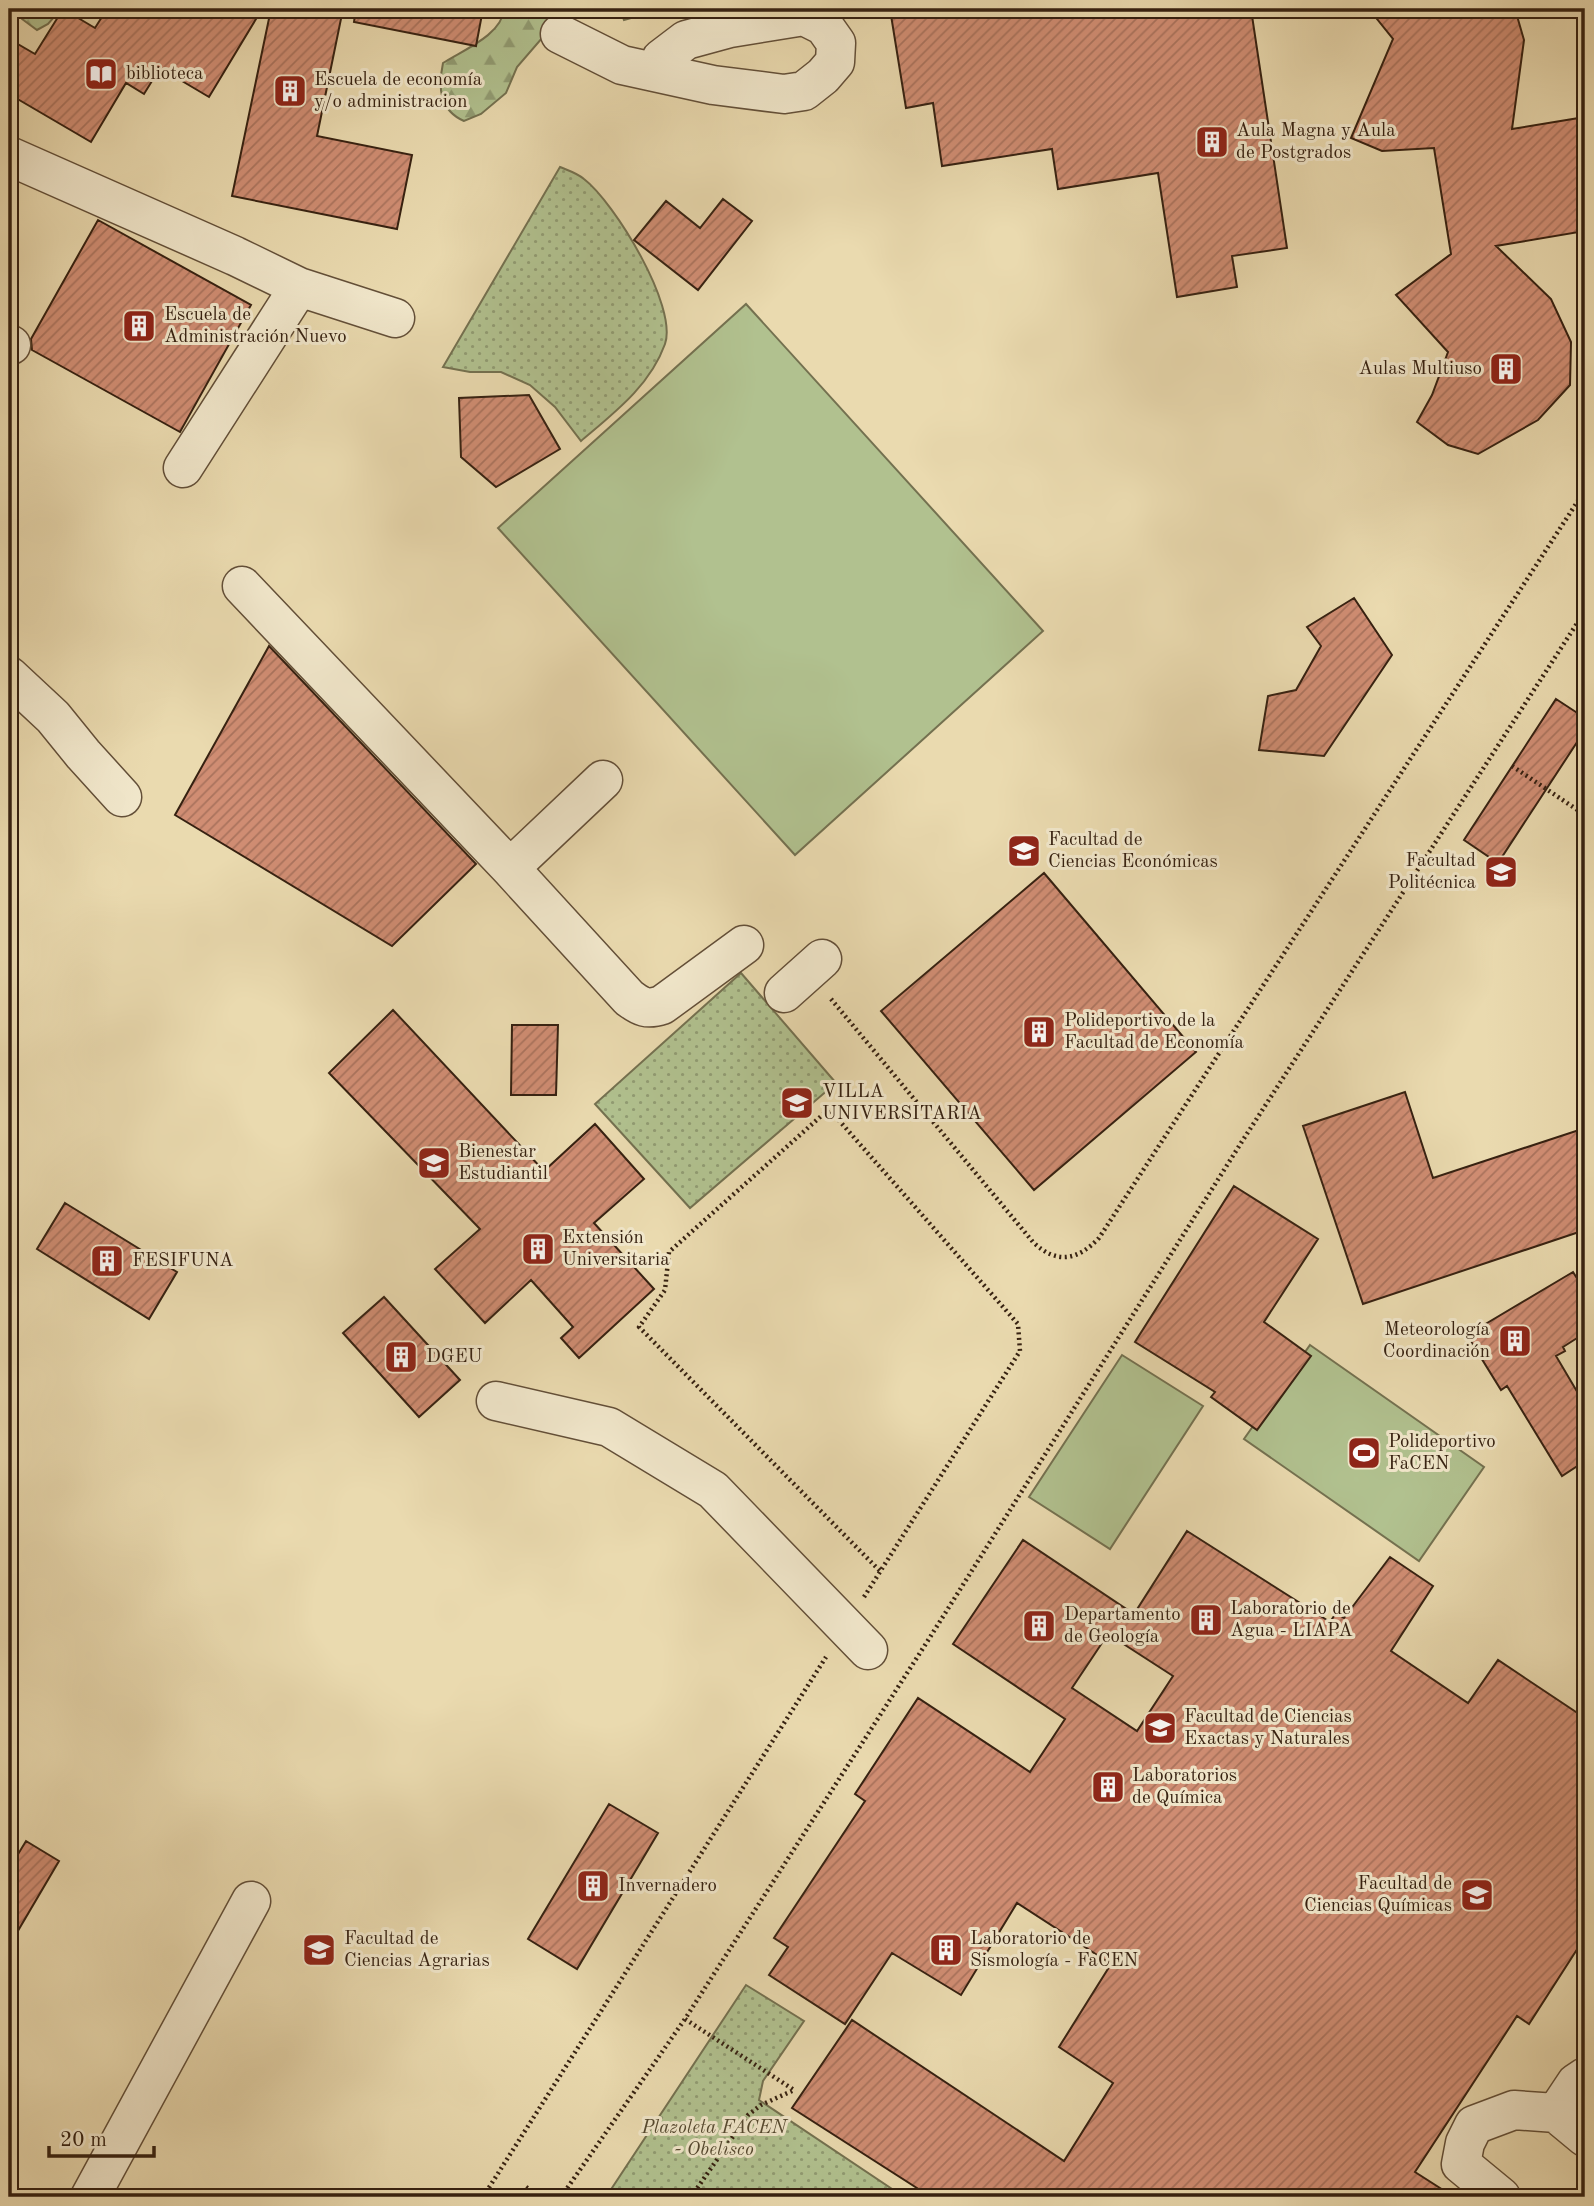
<svg xmlns="http://www.w3.org/2000/svg" width="1594" height="2206" font-family="'Old Standard TT',serif">
	<style>
		.grass { fill: url(#grass-dots); stroke: #747150; stroke-width: 2 }
		.forest { fill: url(#forest-firs); stroke: #747150; stroke-width: 2 }
		.pitch { fill: #b1c18f; stroke: #747150; stroke-width: 2 }
		.building { fill: url(#building-hatch); stroke: #362111; stroke-width: 2; fill-rule: evenodd }
		.lines { fill: none; stroke-linecap: round; stroke-linejoin: round }
		.minor-casing { stroke: #634f38; stroke-width: 41 }
		.path { stroke: #362111; stroke-width: 4.5; stroke-dasharray: 2 3.5; stroke-linecap: butt }
		.minor { stroke: #f1e7cb; stroke-width: 38 }
		.labels { text-anchor: middle; dominant-baseline: central; stroke-width: 6; stroke-linejoin: round; paint-order: stroke }
		.poi-label { font-size: 19px; fill: #362111; stroke: #f1e7cb; text-anchor: start }
		.park-label { font-size: 19px; font-style: italic; fill: #554930; stroke: #f1e7cb }
	</style>
	<defs>
		<pattern id="grass-dots" width="8" height="8" patternUnits="userSpaceOnUse" patternTransform="scale(1.75)"><rect width="8" height="8" fill="#b1c18f"/><path d="M2 2h.1M6 6h.1" fill="none" stroke="#919c73" stroke-width="1.8" stroke-linecap="round"/></pattern>
		<pattern id="forest-firs" width="22" height="20" patternUnits="userSpaceOnUse" patternTransform="scale(1.75)"><rect width="22" height="20" fill="#b1c18f"/><path d="M5 1l3.5 6h-7zM16 11l3.5 6h-7z" fill="#919c73"/></pattern>
		<pattern id="building-hatch" width="6" height="6" patternUnits="userSpaceOnUse" patternTransform="scale(1.75)"><rect width="6" height="6" fill="#d08d73"/><path d="M-1 1l2-2M0 6l6-6M5 7l2-2" fill="none" stroke="#aa735d"/></pattern>
	</defs>
	<rect width="100%" height="100%" fill="#eadaaf"/>
	<filter id="stains"><feTurbulence type="fractalNoise" baseFrequency=".00286" numOctaves="4"/><feColorMatrix values="0 0 0 0 .2 0 0 0 0 .09 0 0 0 0 .02 0 0 0 .5 -.17"/></filter>
	<radialGradient id="worn" r=".72"><stop offset=".6" stop-color="#630" stop-opacity="0"/><stop offset="1" stop-color="#630" stop-opacity=".3"/></radialGradient>
	<path class="grass" d="M560,167c7,3 17,6 24,12 30,23 94,127 81,165 -15,42 -51,69 -84,97l-26,-34 -25,-22 -29,-13h-31l-27,-5z
		M741,973l95,110 -146,125 -95,-104z
		M746,1985l58,36 -41,60 -4,19 145,97h-298z"/>
	<path class="forest" d="M20,9h41l-13,15 -11,6 -15,-11z
		M504,9h49l-4,21 -32,37 -11,26 -25,21 -17,7c-25,-11 -26,-34 -21,-58 20,-13 59,-28 61,-54z
		M620,9h30l-12,7 -14,4z"/>
	<path class="pitch" d="M746,304l297,327 -248,224 -297,-327z
		M1310,1345l174,122 -65,94 -175,-122z
		M1122,1355l81,51 -93,143 -81,-52z"/>
	<path class="building" d="M63,9l32,19 12,-19h155l-53,88 -49,-29 -16,26 -18,-11 -35,59 -82,-48v-55l26,15z
		M271,9h72l-26,127 95,19 -15,74 -165,-33z
		M356,9h127l-7,37 -122,-24z
		M890,9h361l36,239 -55,8 5,31 -60,10 -19,-124 -100,16 -6,-40 -110,17 -9,-63 -27,5z
		M1369,9h146l9,31 -12,89 73,-12v114l-89,15 55,53 20,43 -1,43 -32,35 -60,34 -30,-9 -31,-23 15,-27 16,-43 -52,-57 55,-41 -17,-106 -52,3 -31,-13 42,-99z
		M723,199l29,22 -54,69 -64,-50 32,-39 34,27z
		M98,220l153,85 -71,127 -148,-82 -1,-11z
		M529,395l31,54 -64,38 -35,-30 -2,-59z
		M1354,598l38,57 -68,101 -65,-6 9,-54 28,-6 25,-44 -14,-19z
		M269,646l207,218 -84,82 -217,-131z
		M1556,699l29,19v12l-87,133 -34,-23z
		M1044,873l152,179 -162,138 -153,-179z
		M393,1010l151,161 51,-47 49,55 -50,44 60,66 -75,69 -18,-20 12,-11 -42,-47 -46,43 -50,-54 45,-40 -151,-156z
		M512,1025h46l-2,70h-45z
		M1405,1092l28,86 146,-48 6,20v80l-222,74 -60,-178z
		M1234,1186l84,53 -54,83 47,34 -54,74 -46,-33 4,-5 -80,-50z
		M65,1203l112,69 -28,47 -112,-70z
		M1573,1272l12,19v42l-22,14 2,4 -9,5 29,49v56l-23,15 -55,-90 -6,4 -34,-55z
		M384,1297l76,83 -41,37 -76,-84z
		M1187,1531l143,91 6,-9 8,5 46,-61 43,29 -42,65 77,52 30,-43 87,58v219l-56,87 -12,-8 -102,156 39,25h-523l-139,-89 60,-88 212,141 49,-78 -54,-36 52,-83 -94,-61 -56,92 -69,-42 -47,71 -76,-49 19,-28 -14,-9 91,-137 -10,-7 63,-96 112,74 35,-53 -112,-75 70,-104 111,74zM1108,1634l65,42 -36,55 -65,-43z
		M609,1804l49,29 -81,136 -49,-30z
		M26,1841l33,20 -50,85v-77z"/>
	<g class="lines">
		<defs>
			<path id="minor" d="M560,34l62,31 91,20 71,9 20,-3 19,-15 12,-14 1,-19 -12,-17 -20,-10 -74,12 -44,12 -25,19 -5,13
				M9,156l226,100 64,31 96,31
				M9,344l2,1
				M183,468l116,-181
				M242,586l268,282 119,130c12,9 18,12 33,7l82,-60
				M9,676l44,41 30,37 39,43
				M510,868l93,-88
				M784,993l38,-34
				M496,1401l113,26 104,63 155,160
				M1556,2113l20,-30 9,-6
				M90,2197l161,-296
				M1501,2197l-40,-33 4,-21 9,-18 40,-15 42,3 29,24"/>
		</defs>
		<use href="#minor" class="minor-casing"/>
		<path class="path" d="M1512,766l73,49
			M831,999l202,243c24,23 45,18 66,-4l486,-748
			M864,1597l156,-246 -2,-27 -189,-215 -160,143 -4,38 -26,37 241,244
			M526,2187l14,10
			M483,2197l343,-540
			M561,2197l124,-178
			M691,2197l57,-82 13,-10 33,-15 -109,-71 242,-377 314,-499 344,-532"/>
		<use href="#minor" class="minor"/>
	</g>
	<defs>
		<symbol id="library-square" viewBox="-11 -11 22 22"><rect x="-9" y="-9" width="18" height="18" rx="4" fill="#8f2418" stroke="#f1e7cb"/><path d="M-6-4Q-3-5.5-.7-3.5V5Q-3 3-6 4ZM6-4Q3-5.5 .7-3.5V5Q3 3 6 4Z" fill="#fff"/></symbol>
		<symbol id="building-square" viewBox="-11 -11 22 22"><rect x="-9" y="-9" width="18" height="18" rx="4" fill="#8f2418" stroke="#f1e7cb"/><path d="M-4-6H4V6H1V3H-1V6H-4ZM-2.5-4.3h1.7v1.8h-1.7ZM.8-4.3h1.7v1.8H.8ZM-2.5-1h1.7V.8h-1.7ZM.8-1h1.7V.8H.8Z" fill="#fff"/></symbol>
		<symbol id="university-square" viewBox="-11 -11 22 22"><rect x="-9" y="-9" width="18" height="18" rx="4" fill="#8f2418" stroke="#f1e7cb"/><path d="M0-5L7-2L0 1L-7-2ZM-4 1L0 2.5L4 1V4Q0 6-4 4Z" fill="#fff"/></symbol>
		<symbol id="stadium-square" viewBox="-11 -11 22 22"><rect x="-9" y="-9" width="18" height="18" rx="4" fill="#8f2418" stroke="#f1e7cb"/><path d="M0-5a6.5 5 0 1 0 0 10a6.5 5 0 1 0 0-10ZM-3.5-1.8h7v3.6h-7Z" fill="#fff"/></symbol>
	</defs>
	<g fill-rule="evenodd">
		<use href="#library-square" x="82" y="55" width="38" height="38"/>
		<use href="#building-square" x="271" y="72" width="38" height="38"/>
		<use href="#building-square" x="1193" y="123" width="38" height="38"/>
		<use href="#building-square" x="120" y="307" width="38" height="38"/>
		<use href="#building-square" x="1487" y="350" width="38" height="38"/>
		<use href="#university-square" x="1005" y="832" width="38" height="38"/>
		<use href="#university-square" x="1482" y="853" width="38" height="38"/>
		<use href="#building-square" x="1020" y="1013" width="38" height="38"/>
		<use href="#university-square" x="778" y="1084" width="38" height="38"/>
		<use href="#university-square" x="415" y="1144" width="38" height="38"/>
		<use href="#building-square" x="519" y="1230" width="38" height="38"/>
		<use href="#building-square" x="88" y="1242" width="38" height="38"/>
		<use href="#building-square" x="1496" y="1322" width="38" height="38"/>
		<use href="#building-square" x="382" y="1338" width="38" height="38"/>
		<use href="#stadium-square" x="1345" y="1434" width="38" height="38"/>
		<use href="#building-square" x="1187" y="1601" width="38" height="38"/>
		<use href="#building-square" x="1020" y="1607" width="38" height="38"/>
		<use href="#university-square" x="1141" y="1709" width="38" height="38"/>
		<use href="#building-square" x="1089" y="1768" width="38" height="38"/>
		<use href="#building-square" x="574" y="1867" width="38" height="38"/>
		<use href="#university-square" x="1458" y="1876" width="38" height="38"/>
		<use href="#university-square" x="300" y="1931" width="38" height="38"/>
		<use href="#building-square" x="927" y="1931" width="38" height="38"/>
	</g>
	<g class="labels">
		<g class="poi-label">
			<text x="126" y="74">biblioteca</text>
			<text x="314" y="80">Escuela de economía<tspan x="314" dy="22">y/o administracion</tspan></text>
			<text x="1236" y="131">Aula Magna y Aula<tspan x="1236" dy="22">de Postgrados</tspan></text>
			<text x="164" y="315">Escuela de<tspan x="164" dy="22">Administración Nuevo</tspan></text>
			<text x="1482" y="369" text-anchor="end">Aulas Multiuso</text>
			<text x="1048" y="840">Facultad de<tspan x="1048" dy="22">Ciencias Económicas</tspan></text>
			<text x="1476" y="861" text-anchor="end">Facultad<tspan x="1476" dy="22">Politécnica</tspan></text>
			<text x="1064" y="1021">Polideportivo de la<tspan x="1064" dy="22">Facultad de Economía</tspan></text>
			<text x="822" y="1092">VILLA<tspan x="822" dy="22">UNIVERSITARIA</tspan></text>
			<text x="458" y="1152">Bienestar<tspan x="458" dy="22">Estudiantil</tspan></text>
			<text x="562" y="1238">Extensión<tspan x="562" dy="22">Universitaria</tspan></text>
			<text x="132" y="1261">FESIFUNA</text>
			<text x="1490" y="1330" text-anchor="end">Meteorología<tspan x="1490" dy="22">Coordinación</tspan></text>
			<text x="426" y="1357">DGEU</text>
			<text x="1388" y="1442">Polideportivo<tspan x="1388" dy="22">FaCEN</tspan></text>
			<text x="1230" y="1609">Laboratorio de<tspan x="1230" dy="22">Agua - LIAPA</tspan></text>
			<text x="1064" y="1615">Departamento<tspan x="1064" dy="22">de Geología</tspan></text>
			<text x="1184" y="1717">Facultad de Ciencias<tspan x="1184" dy="22">Exactas y Naturales</tspan></text>
			<text x="1132" y="1776">Laboratorios<tspan x="1132" dy="22">de Química</tspan></text>
			<text x="1452" y="1884" text-anchor="end">Facultad de<tspan x="1452" dy="22">Ciencias Químicas</tspan></text>
			<text x="618" y="1886">Invernadero</text>
			<text x="344" y="1939">Facultad de<tspan x="344" dy="22">Ciencias Agrarias</tspan></text>
			<text x="970" y="1939">Laboratorio de<tspan x="970" dy="22">Sismología - FaCEN</tspan></text>
		</g>
		<g class="park-label">
			<text x="714" y="2128">Plazoleta FACEN<tspan x="714" dy="22">- Obelisco</tspan></text>
		</g>
	</g>
	<rect width="1594" height="2206" fill="none" stroke="#eadaaf" stroke-width="35"/>
	<rect x="10" y="10" width="1573" height="2185" fill="none" stroke="#362111" stroke-width="3.5"/>
	<rect x="18" y="18" width="1559" height="2171" fill="none" stroke="#362111" stroke-width="2"/>
	<path d="M49 2146v10h105v-10" fill="none" stroke="#362111" stroke-width="3.5"/>
	<text x="60" y="2146" font-size="21" fill="#362111" stroke="#f1e7cb" stroke-width="5" paint-order="stroke">20 m</text>
	<rect width="100%" height="100%" filter="url(#stains)"/>
	<rect width="100%" height="100%" fill="url(#worn)"/>
</svg>
